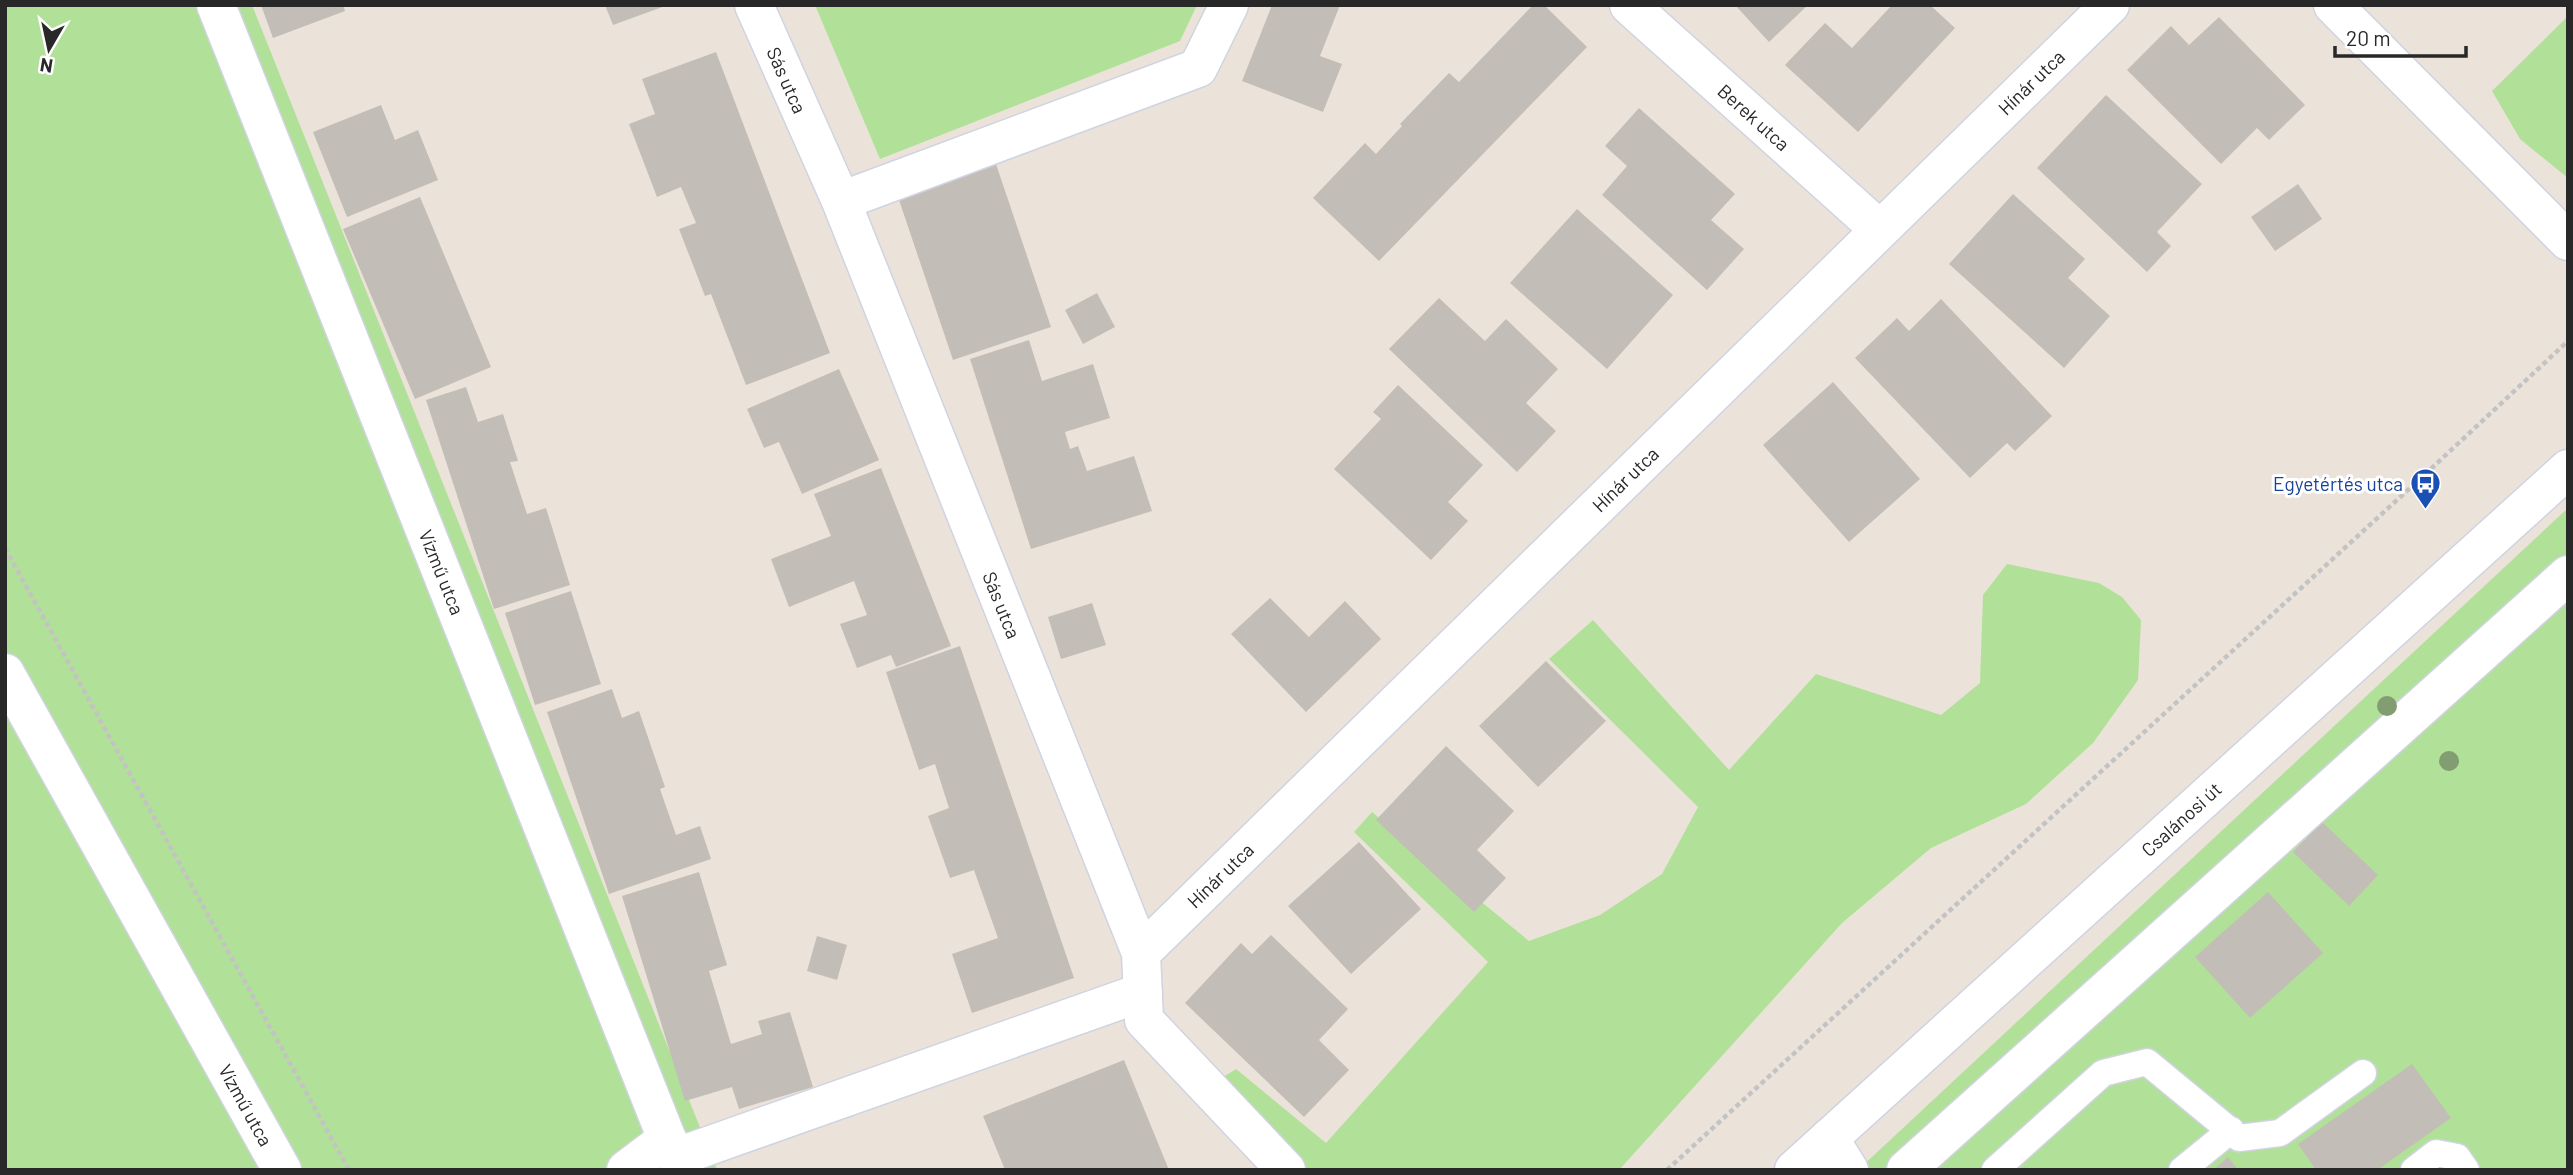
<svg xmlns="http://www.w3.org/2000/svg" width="2573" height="1175" font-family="Barlow,sans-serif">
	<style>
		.green { fill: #b1e098 }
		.building { fill: #c3bdb7 }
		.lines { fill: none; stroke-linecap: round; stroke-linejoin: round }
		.lane-casing { stroke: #d0d3e1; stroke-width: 29 }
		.street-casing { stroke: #d0d3e1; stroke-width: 41 }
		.secondary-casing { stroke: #d0d3e1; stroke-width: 41 }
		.path { stroke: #c3c3c3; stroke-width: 4.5; stroke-dasharray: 5 3.5; stroke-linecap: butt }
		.lane { stroke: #fff; stroke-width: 26 }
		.street { stroke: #fff; stroke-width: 38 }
		.secondary { stroke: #fff; stroke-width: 38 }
		.tree { fill: #819d71 }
		.labels { text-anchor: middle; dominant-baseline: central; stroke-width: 6; stroke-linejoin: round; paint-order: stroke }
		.street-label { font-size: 19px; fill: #282828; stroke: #fff }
		.transit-label { font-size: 19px; fill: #164399; stroke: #fff; text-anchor: end }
	</style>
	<rect width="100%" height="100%" fill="#ebe3da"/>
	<path class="green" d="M5,5h247l465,1165h-712z
		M815,5h382l-17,36 -300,118z
		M2568,16v162l-48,-39 -28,-48z
		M2568,508v662h-710z
		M2007,564l92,19 23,14 19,23 -3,60 -45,63 -67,61 -95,44 -89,75 -223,247h-315l-87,-89 19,-12 90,74 162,-181 -134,-130 18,-20 157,129 71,-26 62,-41 36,-67 -149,-148 44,-39 136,150 87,-96 125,41 39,-32 3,-88z"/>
	<path class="building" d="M261,5h82l2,6 -72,27z
		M605,5h60v1l-52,19z
		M1272,5h68l-20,51 22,8 -19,48 -81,-31z
		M1533,5h11l43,42 -208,214 -66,-63 52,-55 11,11 26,-28 -2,-2 49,-51 10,9z
		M1735,5h73l-39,37z
		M1892,5h38l25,23 -97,104 -73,-67 40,-42 27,25z
		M2219,17l86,88 -36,35 -12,-12 -36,36 -94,-94 44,-44 18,19z
		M716,52l114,301 -84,32 -35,-91 -6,2 -26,-67 17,-6 -15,-36 -24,10 -28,-73 26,-10 -13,-35z
		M2106,95l96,89 -45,48 14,14 -24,26 -110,-104z
		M381,105l14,35 23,-10 20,50 -91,37 -34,-85z
		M1639,108l96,86 -24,26 33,29 -37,41 -105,-95 25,-29 -22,-20z
		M994,158l57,169 -98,33 -57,-169z
		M2298,184l24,35 -47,32 -24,-34z
		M2013,194l72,65 -17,19 42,38 -46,52 -115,-104z
		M420,197l71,170 -76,32 -72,-170z
		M1577,209l96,86 -66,74 -97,-86z
		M1097,293l18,34 -32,17 -18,-34z
		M1439,298l46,43 21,-22 52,50 -32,34 30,28 -39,41 -128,-123z
		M1941,299l111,117 -37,35 -8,-8 -37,35 -115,-120 42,-40 12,13z
		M1029,340l13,41 51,-17 17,54 -45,14 5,17 8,-3 9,25 47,-15 18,55 -121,38 -61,-190z
		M839,369l40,91 -77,34 -23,-52 -15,6 -17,-39z
		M1833,382l87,97 -71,63 -86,-97z
		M1398,385l85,80 -35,37 20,19 -37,39 -97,-91 47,-50 -8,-7z
		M466,387l12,35 25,-8 15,47 -8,1 17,52 19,-6 24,77 -76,24 -68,-209z
		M881,468l70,178 -55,21 -5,-12 -34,13 -17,-44 27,-9 -13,-34 -65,26 -18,-48 60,-23 -17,-42z
		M571,591l30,93 -66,21 -30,-92z
		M1270,598l39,39 36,-36 36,38 -75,73 -75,-78z
		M1092,603l14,42 -45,14 -13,-42z
		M960,646l114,332 -102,35 -20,-59 46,-16 -24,-68 -24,8 -22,-62 21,-8 -14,-44 -16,6 -33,-98z
		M1546,661l60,60 -68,66 -59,-61z
		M612,689l10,29 17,-7 26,76 -5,2 16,46 24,-9 11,33 -102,35 -62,-182z
		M1446,746l68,65 -37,39 29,28 -32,34 -98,-92z
		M2322,822l56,53 -29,31 -56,-54z
		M1359,842l62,67 -70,65 -63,-68z
		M699,872l28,93 -18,6 22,73 31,-10 -4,-13 32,-9 23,75 -74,22 -7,-22 -47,14 -63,-205z
		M2268,892l55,61 -73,65 -55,-61z
		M1271,935l77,74 -29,31 30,30 -45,47 -119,-114 56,-60 11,11z
		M817,936l30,9 -10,35 -30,-9z
		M1124,1060l45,110h-164l-22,-54z
		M2412,1064l39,54 -74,52h-61l-18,-26z
		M2228,1157l10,13h-25z"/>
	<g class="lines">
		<defs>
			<path id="lane" d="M1995,1170l108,-97 44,-11 92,76 41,-5 83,-60
				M2182,1170l49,-40
				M2414,1170l22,-17 21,4 9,13"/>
			<path id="street" d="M216,5l451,1134 18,31
				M754,5l87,196 300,752 3,67 142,150
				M1629,5l250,224
				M2333,5l235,236
				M841,201l357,-133 31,-63
				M1141,953l969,-948
				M1829,1138l20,32
				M677,1157l466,-165
				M626,1170l41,-31
				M1906,1170l662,-595"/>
			<path id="secondary" d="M5,673l277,497
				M1794,1170l774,-701"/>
		</defs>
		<use href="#lane" class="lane-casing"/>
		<use href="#street" class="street-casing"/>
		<use href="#secondary" class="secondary-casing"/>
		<path class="path" d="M5,548l344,622
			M1667,1170l767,-704 134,-125"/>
		<use href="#lane" class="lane"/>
		<use href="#street" class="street"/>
		<use href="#secondary" class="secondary"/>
	</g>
	<g class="tree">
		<circle cx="2387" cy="706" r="10"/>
		<circle cx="2449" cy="761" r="10"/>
	</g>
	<defs>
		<symbol id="bus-pin" viewBox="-11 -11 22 30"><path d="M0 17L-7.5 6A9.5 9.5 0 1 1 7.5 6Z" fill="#1a4fb4" stroke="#fff"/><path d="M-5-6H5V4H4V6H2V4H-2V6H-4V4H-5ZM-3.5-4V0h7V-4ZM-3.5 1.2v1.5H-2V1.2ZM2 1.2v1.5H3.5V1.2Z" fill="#fff"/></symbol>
	</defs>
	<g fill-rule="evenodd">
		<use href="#bus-pin" x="2408" y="466" width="35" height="47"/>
	</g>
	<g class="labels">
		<g class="street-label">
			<text transform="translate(787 80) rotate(66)">Sás utca</text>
			<text transform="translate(2031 82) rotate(-44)">Hínár utca</text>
			<text transform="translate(1754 117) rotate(42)">Berek utca</text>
			<text transform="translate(1625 479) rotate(-44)">Hínár utca</text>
			<text transform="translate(442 572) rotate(68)">Vízmű utca</text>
			<text transform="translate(1002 605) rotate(68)">Sás utca</text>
			<text transform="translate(2181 819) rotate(-42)">Csalánosi út</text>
			<text transform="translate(1220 875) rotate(-44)">Hínár utca</text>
			<text transform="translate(246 1105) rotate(61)">Vízmű utca</text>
		</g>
		<g class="transit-label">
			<text x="2403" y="483">Egyetértés utca</text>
		</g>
	</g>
	<rect width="2573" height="1175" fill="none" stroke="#282828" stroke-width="14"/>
	<g transform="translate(49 49) rotate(189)" stroke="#ffffff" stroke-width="5" paint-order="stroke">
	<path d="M0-5L12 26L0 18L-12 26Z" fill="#282828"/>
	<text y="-10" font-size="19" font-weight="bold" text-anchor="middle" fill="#282828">N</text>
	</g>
	<path d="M2335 46v10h131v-10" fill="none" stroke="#282828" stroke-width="3.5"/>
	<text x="2346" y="46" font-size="21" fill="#282828" stroke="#ffffff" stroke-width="5" paint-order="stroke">20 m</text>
</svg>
